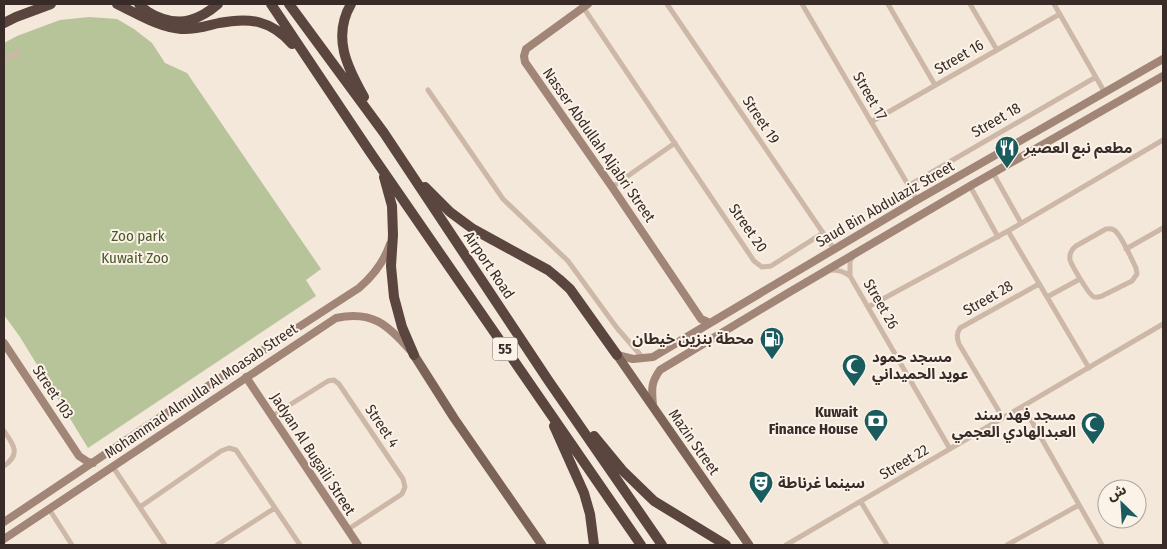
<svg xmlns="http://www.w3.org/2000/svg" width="1167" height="549" font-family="'Fira Sans Condensed','Noto Sans Arabic',sans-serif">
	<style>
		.green { fill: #b7c49a }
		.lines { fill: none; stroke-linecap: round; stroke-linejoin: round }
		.street { stroke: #cdb7a6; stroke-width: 5 }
		.secondary { stroke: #a18577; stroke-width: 8 }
		.primary { stroke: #7c6357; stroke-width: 9 }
		.highway { stroke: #5a463e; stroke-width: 10 }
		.labels { text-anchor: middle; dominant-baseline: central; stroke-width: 4; stroke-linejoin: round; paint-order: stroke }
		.shield { fill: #fbf2e8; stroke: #736762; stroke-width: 1 }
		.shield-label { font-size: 14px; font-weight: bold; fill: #392c28 }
		.street-label { font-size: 15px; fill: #392c28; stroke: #fbf2e8 }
		.poi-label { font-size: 15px; font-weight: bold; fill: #392c28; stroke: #fbf2e8; text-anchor: start }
		.park-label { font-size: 15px; fill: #495929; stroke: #fbf2e8 }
	</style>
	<rect width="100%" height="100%" fill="#f4e8db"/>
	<path class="green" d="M89,17l28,2 17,10 18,14 13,20 22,10 134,196 -15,11 10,16 -228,152 -68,-111 -16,-22v-272l13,-7 43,-16z"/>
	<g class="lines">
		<path class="street" d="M667,4l167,245
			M802,4l115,196
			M888,4l47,81
			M970,4l27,46
			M1054,4l51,89
			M583,7l171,254 8,6 9,-1 52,-33
			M4,60l14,-8
			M428,90l75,109 65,62 49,67 26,30
			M871,122l189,-108
			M993,173l28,50
			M908,186l188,-109
			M970,186l28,51
			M612,187l63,-44
			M1106,229c3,0 4,-1 8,1 7,4 18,30 22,38l1,6 -5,7 -30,15c-3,1 -5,2 -8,1 -5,-2 -22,-31 -24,-37 -1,-6 2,-11 6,-14z
			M1008,231l81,137
			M1126,249l37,-21
			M830,270c8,0 13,1 20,6l100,173
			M850,276v-15l4,-6
			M1047,297l33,-18
			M868,307l140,-76 155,-91
			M1023,406l79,139
			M272,416l56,-35 6,-1 5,4 64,95 2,8 -3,7 -55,36
			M1003,418l-44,-74c-2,-6 -3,-10 1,-16l79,-44
			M4,431c10,14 17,23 0,35
			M113,467l52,78
			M861,502l26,43
			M140,507l81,-56 8,-3 7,2 64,95
			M49,509l23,36
			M217,545l58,-37
			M786,545l377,-221
			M1007,545l72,-40"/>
		<path class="secondary" d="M588,4l-62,45 -2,7 1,6 87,125 87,129 2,3 9,4
			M4,343l75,113 9,6 5,1
			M617,355l16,4 20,-2 264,-157 246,-141
			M246,377l112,168
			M653,406c-1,-16 -3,-22 7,-36l128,-77 182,-107 193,-110
			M4,522l173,-116 182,-118c14,-12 25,-26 31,-44
			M4,539l332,-221c36,-8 52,7 74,32"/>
		<path class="primary" d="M414,355l40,63 88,127
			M617,355l132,190"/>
		<path class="highway" d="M117,4c21,10 41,23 64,25 14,1 25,-3 38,-6 30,-6 52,-3 73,21
			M139,4c11,13 35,21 51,16 11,-3 20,-9 28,-16
			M271,4l99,148 271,393
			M289,4l95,129 164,247 114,165
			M351,4c-19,33 -4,63 13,93
			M4,23l12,-6 35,-13
			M384,177l8,29 1,29 -2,31 3,31 8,30 12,28
			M425,187l25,25 23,17 75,41 11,9 11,10 47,66
			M554,426l30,67 6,21 4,31
			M594,436l28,34 32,31 72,44"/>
	</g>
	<defs>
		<symbol id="restaurant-pin" viewBox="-11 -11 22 30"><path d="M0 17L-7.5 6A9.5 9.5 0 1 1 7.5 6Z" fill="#1a5b5e" stroke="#fbf2e8"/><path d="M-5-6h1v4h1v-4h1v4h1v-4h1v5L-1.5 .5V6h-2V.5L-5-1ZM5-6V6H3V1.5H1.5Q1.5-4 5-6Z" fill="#fff"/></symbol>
		<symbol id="fuel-pin" viewBox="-11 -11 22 30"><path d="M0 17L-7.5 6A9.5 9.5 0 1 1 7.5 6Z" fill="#1a5b5e" stroke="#fbf2e8"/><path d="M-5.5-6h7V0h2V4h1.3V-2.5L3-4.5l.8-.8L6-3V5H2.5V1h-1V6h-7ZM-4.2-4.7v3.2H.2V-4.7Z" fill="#fff"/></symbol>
		<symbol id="mosque-pin" viewBox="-11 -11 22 30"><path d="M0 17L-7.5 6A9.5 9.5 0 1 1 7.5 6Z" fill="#1a5b5e" stroke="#fbf2e8"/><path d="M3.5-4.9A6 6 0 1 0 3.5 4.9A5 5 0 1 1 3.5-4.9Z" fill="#fff"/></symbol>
		<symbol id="bank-pin" viewBox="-11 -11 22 30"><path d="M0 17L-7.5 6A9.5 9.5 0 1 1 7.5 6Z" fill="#1a5b5e" stroke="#fbf2e8"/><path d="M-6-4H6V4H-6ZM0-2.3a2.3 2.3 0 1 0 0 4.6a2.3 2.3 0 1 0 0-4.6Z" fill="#fff"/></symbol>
		<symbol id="theatre-pin" viewBox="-11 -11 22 30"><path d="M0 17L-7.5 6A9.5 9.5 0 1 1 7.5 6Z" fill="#1a5b5e" stroke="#fbf2e8"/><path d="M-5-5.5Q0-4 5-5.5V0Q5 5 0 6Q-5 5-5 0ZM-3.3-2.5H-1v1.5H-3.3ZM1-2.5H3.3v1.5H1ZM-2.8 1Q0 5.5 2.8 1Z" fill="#fff"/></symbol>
	</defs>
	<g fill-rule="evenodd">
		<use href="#restaurant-pin" x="993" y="134" width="28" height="38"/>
		<use href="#fuel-pin" x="758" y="325" width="28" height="38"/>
		<use href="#mosque-pin" x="840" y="352" width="28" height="38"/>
		<use href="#bank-pin" x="862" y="407" width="28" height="38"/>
		<use href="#mosque-pin" x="1079" y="410" width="28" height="38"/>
		<use href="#theatre-pin" x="747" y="469" width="28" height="38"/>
	</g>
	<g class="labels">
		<rect class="shield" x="492.5" y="337.5" width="25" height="23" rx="4"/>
		<g class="shield-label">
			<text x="505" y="349">55</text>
		</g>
		<g class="street-label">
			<text transform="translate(959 57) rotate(-30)">Street 16</text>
			<text transform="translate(870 96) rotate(60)">Street 17</text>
			<text transform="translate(761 120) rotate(56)">Street 19</text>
			<text transform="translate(996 120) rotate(-30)">Street 18</text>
			<text transform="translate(599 145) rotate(55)">Nasser Abdullah Aljabri Street</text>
			<text transform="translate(885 204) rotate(-30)">Saud Bin Abdulaziz Street</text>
			<text transform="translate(748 228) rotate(55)">Street 20</text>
			<text transform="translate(489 265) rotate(56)">Airport Road</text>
			<text transform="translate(988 298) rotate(-30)">Street 28</text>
			<text transform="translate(881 304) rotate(60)">Street 26</text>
			<text transform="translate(201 391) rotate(-34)">Mohammad Almulla Al Moasab Street</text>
			<text transform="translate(53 392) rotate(56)">Street 103</text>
			<text transform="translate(382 426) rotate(56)">Street 4</text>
			<text transform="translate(694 442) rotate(55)">Mazin Street</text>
			<text transform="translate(313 454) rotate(57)">Jadyan Al Bugaili Street</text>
			<text transform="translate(904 462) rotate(-31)">Street 22</text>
		</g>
		<g class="poi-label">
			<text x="1024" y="148">مطعم نبع العصير</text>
			<text x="754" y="339" text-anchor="end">محطة بنزين خيطان</text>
			<text x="872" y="357">مسجد حمود<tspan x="872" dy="17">عويد الحميداني</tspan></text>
			<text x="858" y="412" text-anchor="end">Kuwait<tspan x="858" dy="17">Finance House</tspan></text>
			<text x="1076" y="415" text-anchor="end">مسجد فهد سند<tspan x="1076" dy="17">العبدالهادي العجمي</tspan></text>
			<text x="778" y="483">سينما غرناطة</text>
		</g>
		<g class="park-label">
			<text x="138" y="236">Zoo park</text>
			<text x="135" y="258">Kuwait Zoo</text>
		</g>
	</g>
	<rect width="1167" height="549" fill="none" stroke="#392c28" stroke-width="10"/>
	<g transform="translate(1122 504) rotate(335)"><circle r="24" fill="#fbf2e8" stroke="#ada39b"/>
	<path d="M0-4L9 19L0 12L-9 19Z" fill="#1a5b5e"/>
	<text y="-8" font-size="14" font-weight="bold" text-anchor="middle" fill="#392c28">ش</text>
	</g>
</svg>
